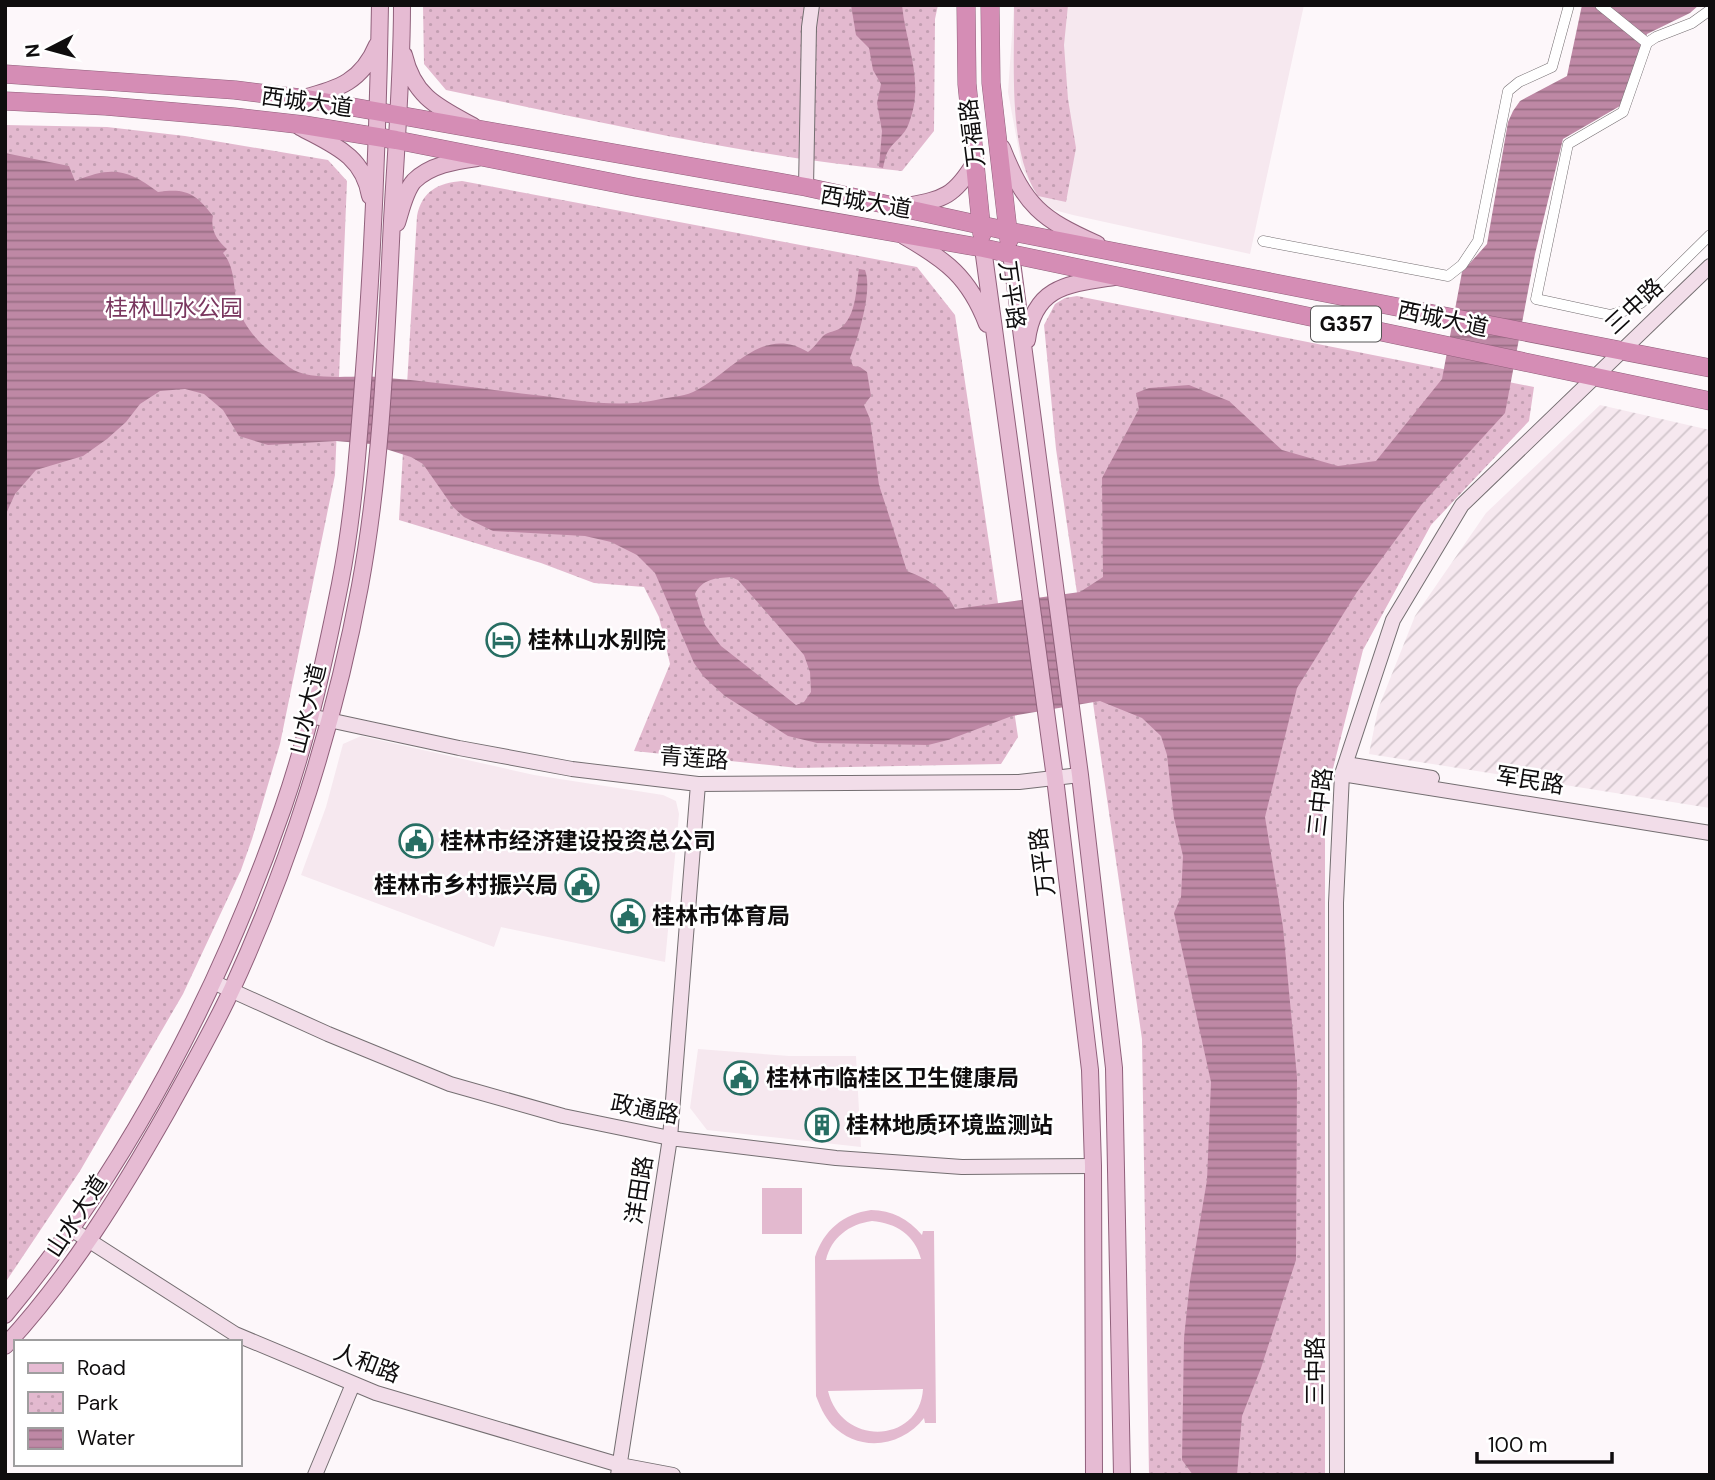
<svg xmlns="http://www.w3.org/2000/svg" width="1715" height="1480" font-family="'DM Sans','Noto Sans SC',sans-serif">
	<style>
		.built { fill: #f6e8ef }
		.industrial { fill: url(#industrial-furrows) }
		.green { fill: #e3b9cf; fill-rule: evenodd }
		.park { fill: url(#park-dots) }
		.water { fill: url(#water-rules); fill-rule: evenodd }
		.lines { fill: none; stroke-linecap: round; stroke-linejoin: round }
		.street-casing { stroke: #746e71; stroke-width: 11 }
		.secondary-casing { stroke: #746e71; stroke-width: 16 }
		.primary-casing { stroke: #90607b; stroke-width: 18 }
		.highway-casing { stroke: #90607b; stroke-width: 19 }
		.street { stroke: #fff; stroke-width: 10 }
		.secondary { stroke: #f2dde9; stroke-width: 14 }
		.primary { stroke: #e6bbd3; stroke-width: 16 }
		.highway { stroke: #d58db5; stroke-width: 18 }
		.labels { text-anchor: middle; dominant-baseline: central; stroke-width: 5; stroke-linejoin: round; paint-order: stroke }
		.shield { fill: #fff; stroke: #575656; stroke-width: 2 }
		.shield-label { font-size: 21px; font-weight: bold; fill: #0f0d0e }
		.street-label { font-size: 23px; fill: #0f0d0e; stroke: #fff }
		.park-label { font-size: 23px; fill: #7a375f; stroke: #fff }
		.poi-label { font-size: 23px; font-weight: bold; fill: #0f0d0e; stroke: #fff; text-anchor: start }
	</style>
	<defs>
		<pattern id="industrial-furrows" width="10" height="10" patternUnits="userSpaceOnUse" patternTransform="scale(1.75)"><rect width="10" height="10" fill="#f6e8ef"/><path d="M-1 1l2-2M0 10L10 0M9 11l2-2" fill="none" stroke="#d2c6cc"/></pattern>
		<pattern id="park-dots" width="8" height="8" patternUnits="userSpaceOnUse" patternTransform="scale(1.75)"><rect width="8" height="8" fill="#e3b9cf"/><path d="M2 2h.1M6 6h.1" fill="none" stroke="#c29eb1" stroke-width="1.8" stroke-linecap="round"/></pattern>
		<pattern id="water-rules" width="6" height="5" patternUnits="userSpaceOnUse" patternTransform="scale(1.75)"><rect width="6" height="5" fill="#be88a5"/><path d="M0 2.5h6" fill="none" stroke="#996e85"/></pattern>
	</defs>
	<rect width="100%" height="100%" fill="#fdf7fa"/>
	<path class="built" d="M1014,5h290l-54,249 -177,-39 -19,-5 -16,-12 -16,-30 -14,-76z
		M361,736l173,39 129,20 13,6 3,13 -14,148 -164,-35 -7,20 -193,-72 25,-68 17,-63z
		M698,1049l91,7h67l5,91 -154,-17 -17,-22z"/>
	<path class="industrial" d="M1600,405l110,25v378l-341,-54 9,-45 37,-93 71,-103z"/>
	<path class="green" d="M762,1188h40v46h-40z
		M871,1210c21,0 37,9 51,25l1,-4h11l2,192h-11l-1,-5c-22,29 -65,35 -92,7 -8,-9 -12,-19 -16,-29l-1,-139c9,-27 28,-43 56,-47zM872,1221c24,2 43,14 49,38l-95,1c5,-22 23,-36 46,-39zM923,1389c-3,54 -81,59 -95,2z"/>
	<path class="park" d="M423,5h515l-3,14 -1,112 -32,40c-154,-14 -305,-50 -456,-81l-22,-26z
		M1014,5h54l-4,40 4,54 8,49 -10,54 -28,-6c-31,-45 -23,-136 -24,-191z
		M5,125l102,2 78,9 143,24 19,21 -12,294 -55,269 -28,95 -11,31 -58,124 -103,177 -75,112z
		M462,181l455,86 38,48 63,422 -17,27 -203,4 -164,-17 36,-87 -11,-47 -15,-30 -50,-4 -53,-20 -142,-43 18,-304c5,-25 21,-33 45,-35z
		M1077,296l457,91 -5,34 -98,104 -68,125 -38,150v675h-176l-7,-436 -86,-590 -12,-124 11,-21 10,-6z"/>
	<path class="water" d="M851,5h51c4,41 23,77 7,118 -4,13 -16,18 -22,30 -2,4 -3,11 -4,15l-4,-1 3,-36 -5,-28 4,-19 -8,-14 -4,-22 -13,-13z
		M1582,5h117l-9,8 -43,21 -27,72 -57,33 -28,115 -30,159 -83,91 -65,88 -60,96 -32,129 18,110 14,150 -1,183 -35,108 -19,48 -5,59h-44l-11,-15 2,-122 6,-57 17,-101 4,-98 -37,-169 7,-16 2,-41 -9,-38 -7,-63 -6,-19 -19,-18 -42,-17 -88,15 -64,24 -20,5 -111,-2 -29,-7 -63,-40 -21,-19 -10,-14 -39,-90 -18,-18 -26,-13 -26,-6 -92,-5 -29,-14 -11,-10 -30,-43 -12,-7 -41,-13 -34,-3 -68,4 -29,-9 -16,-26 -19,-16 -19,-5 -25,2 -20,13 -14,18 -19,17 -24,17 -47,14 -21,24 -10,22v-363l64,13 6,15c37,-15 52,-12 83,11 29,-4 38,2 55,24 -3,13 4,25 14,33l-4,4c12,14 10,32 14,50 7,29 29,46 52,64 20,15 63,8 88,10 53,4 105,12 158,18 41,5 85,14 126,4 11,-2 26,-3 36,-9 35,-18 66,-66 111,-38 7,-5 10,-11 15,-16 5,-5 14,-4 20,-10 14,-14 13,-39 16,-57l6,1c8,20 -7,68 -15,88l3,8 7,1 7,5 4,24 -7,9 6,14 9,66 28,86c22,9 38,17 48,38l125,-17 23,-15 -1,-99 37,-69 -3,-16 13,-5 40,-3 40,16 53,49 56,16 38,-5 66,-82 20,-107 25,-28 21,-122 5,-11 7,-10 47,-25zM731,577l7,3 66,75 6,17 1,20 -7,10 -8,3 -75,-59 -16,-21 -10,-31c7,-15 21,-16 36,-17z"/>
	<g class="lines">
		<defs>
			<path id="street" d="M1600,5l47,38
				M1710,10l-18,13 -36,14 -9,6 -24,69 -55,32 -32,155 74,16 14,-4 17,-8 69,-68
				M1263,241l185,35 14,-11 16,-24 30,-150 11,-9 33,-15 17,-62"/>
			<path id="secondary" d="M806,187l3,-160 3,-22
				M310,716l149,32 113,21 126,15 321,-2 61,-7
				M1346,764l86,14
				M1342,774l368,59
				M213,982l115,52 122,50 113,32 107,22 166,20 126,9 131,-1
				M71,1229l164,105 141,59 244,72 53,10
				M315,1475l38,-91
				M618,1475l52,-337 28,-354
				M1337,1475l-1,-572 6,-129 51,-154 69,-115 248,-239"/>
			<path id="primary" d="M404,55c10,42 34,52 69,71
				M303,98c36,-9 59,-17 74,-53
				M300,127c33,18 63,28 70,69
				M1002,148c23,58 39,71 95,96
				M902,207c40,-8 51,-8 73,-45
				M397,223c4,-12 8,-32 17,-42 16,-16 41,-20 63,-23
				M904,236c42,24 65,41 83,88
				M983,248l72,530 35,292 3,96 1,309
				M1011,254l69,521 34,293 8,407
				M1027,340c7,-54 41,-56 87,-63
				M5,1315c123,-148 215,-325 278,-507 25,-72 42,-149 57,-224 13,-66 18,-134 23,-201 10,-126 15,-252 17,-378
				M5,1346c65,-70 116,-153 163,-236 22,-40 45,-80 64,-121 58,-126 103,-267 128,-403 22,-120 26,-244 32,-365 4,-72 10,-144 10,-216"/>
			<path id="highway" d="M966,5l1,79 15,150
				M990,5l1,78 18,157
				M5,74l230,16 72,9 499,88 202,44 702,137
				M5,101l101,5 128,11 70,8 92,15 239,47 348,61 727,153"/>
		</defs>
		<use href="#street" class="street-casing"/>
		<use href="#secondary" class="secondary-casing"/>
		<use href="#primary" class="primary-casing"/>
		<use href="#highway" class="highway-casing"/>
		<use href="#street" class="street"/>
		<use href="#secondary" class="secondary"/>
		<use href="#primary" class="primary"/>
		<use href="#highway" class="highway"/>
	</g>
	<defs>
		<symbol id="hotel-ring" viewBox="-11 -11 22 22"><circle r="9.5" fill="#fff" stroke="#276e63" stroke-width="1.5"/><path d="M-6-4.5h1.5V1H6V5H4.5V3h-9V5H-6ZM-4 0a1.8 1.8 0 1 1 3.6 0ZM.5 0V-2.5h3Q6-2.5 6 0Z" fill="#276e63"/></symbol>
		<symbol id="civic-ring" viewBox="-11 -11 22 22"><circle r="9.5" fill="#fff" stroke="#276e63" stroke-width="1.5"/><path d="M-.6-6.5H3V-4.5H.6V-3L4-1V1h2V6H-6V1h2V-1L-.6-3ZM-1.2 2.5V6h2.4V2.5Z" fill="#276e63"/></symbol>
		<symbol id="building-ring" viewBox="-11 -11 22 22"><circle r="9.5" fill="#fff" stroke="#276e63" stroke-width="1.5"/><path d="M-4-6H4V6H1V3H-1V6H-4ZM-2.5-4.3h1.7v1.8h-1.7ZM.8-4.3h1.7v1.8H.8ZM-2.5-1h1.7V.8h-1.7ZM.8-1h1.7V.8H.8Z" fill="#276e63"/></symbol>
	</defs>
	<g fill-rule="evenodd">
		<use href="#hotel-ring" x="484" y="621" width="38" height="38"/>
		<use href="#civic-ring" x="397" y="822" width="38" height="38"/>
		<use href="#civic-ring" x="563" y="866" width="38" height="38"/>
		<use href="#civic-ring" x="609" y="897" width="38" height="38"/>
		<use href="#civic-ring" x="722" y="1059" width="38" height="38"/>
		<use href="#building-ring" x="803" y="1106" width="38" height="38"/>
	</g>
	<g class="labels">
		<rect class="shield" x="1311" y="306.5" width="70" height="35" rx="5"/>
		<g class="shield-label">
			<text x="1346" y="324">G357</text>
		</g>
		<g class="street-label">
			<text transform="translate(307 102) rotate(8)">西城大道</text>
			<text transform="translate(972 133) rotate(-97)">万福路</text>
			<text transform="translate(866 202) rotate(10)">西城大道</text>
			<text transform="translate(1012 295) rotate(82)">万平路</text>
			<text transform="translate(1634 306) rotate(-43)">三中路</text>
			<text transform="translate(1443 319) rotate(12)">西城大道</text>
			<text transform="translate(307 709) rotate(-76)">山水大道</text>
			<text transform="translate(694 758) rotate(4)">青莲路</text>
			<text transform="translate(1530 780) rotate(9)">军民路</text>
			<text transform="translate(1320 802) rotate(-84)">三中路</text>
			<text transform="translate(1042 862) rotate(-97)">万平路</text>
			<text transform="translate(645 1109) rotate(11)">政通路</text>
			<text transform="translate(639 1190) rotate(-81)">洋田路</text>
			<text transform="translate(76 1216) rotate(-57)">山水大道</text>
			<text transform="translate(367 1363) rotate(21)">人和路</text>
			<text transform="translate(1315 1371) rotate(-90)">三中路</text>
		</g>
		<g class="park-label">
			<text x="174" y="308">桂林山水公园</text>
		</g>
		<g class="poi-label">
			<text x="528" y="640">桂林山水别院</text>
			<text x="440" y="841">桂林市经济建设投资总公司</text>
			<text x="558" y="885" text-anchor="end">桂林市乡村振兴局</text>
			<text x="652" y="916">桂林市体育局</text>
			<text x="766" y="1078">桂林市临桂区卫生健康局</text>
			<text x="846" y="1125">桂林地质环境监测站</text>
		</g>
	</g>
	<rect width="1715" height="1480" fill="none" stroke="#0f0d0e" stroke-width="14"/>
	<rect x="14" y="1340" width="228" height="126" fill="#ffffff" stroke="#9f9e9f" stroke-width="2"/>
	<rect x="28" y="1363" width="35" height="10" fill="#e6bbd3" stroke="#9f9e9f" stroke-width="2"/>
	<text x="77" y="1375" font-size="21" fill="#0f0d0e">Road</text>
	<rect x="28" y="1392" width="35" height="21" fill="url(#park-dots)" stroke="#9f9e9f" stroke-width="2"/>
	<text x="77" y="1410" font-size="21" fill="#0f0d0e">Park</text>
	<rect x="28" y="1428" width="35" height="21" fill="url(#water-rules)" stroke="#9f9e9f" stroke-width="2"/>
	<text x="77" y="1445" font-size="21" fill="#0f0d0e">Water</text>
	<g transform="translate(49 49) rotate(264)" stroke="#ffffff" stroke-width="5" paint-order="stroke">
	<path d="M0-5L12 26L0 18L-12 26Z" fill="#0f0d0e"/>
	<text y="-10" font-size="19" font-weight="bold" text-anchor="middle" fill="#0f0d0e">N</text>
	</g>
	<path d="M1477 1452v10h135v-10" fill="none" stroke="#0f0d0e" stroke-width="3.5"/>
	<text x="1488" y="1452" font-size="21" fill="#0f0d0e" stroke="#ffffff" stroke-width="5" paint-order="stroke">100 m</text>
</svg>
